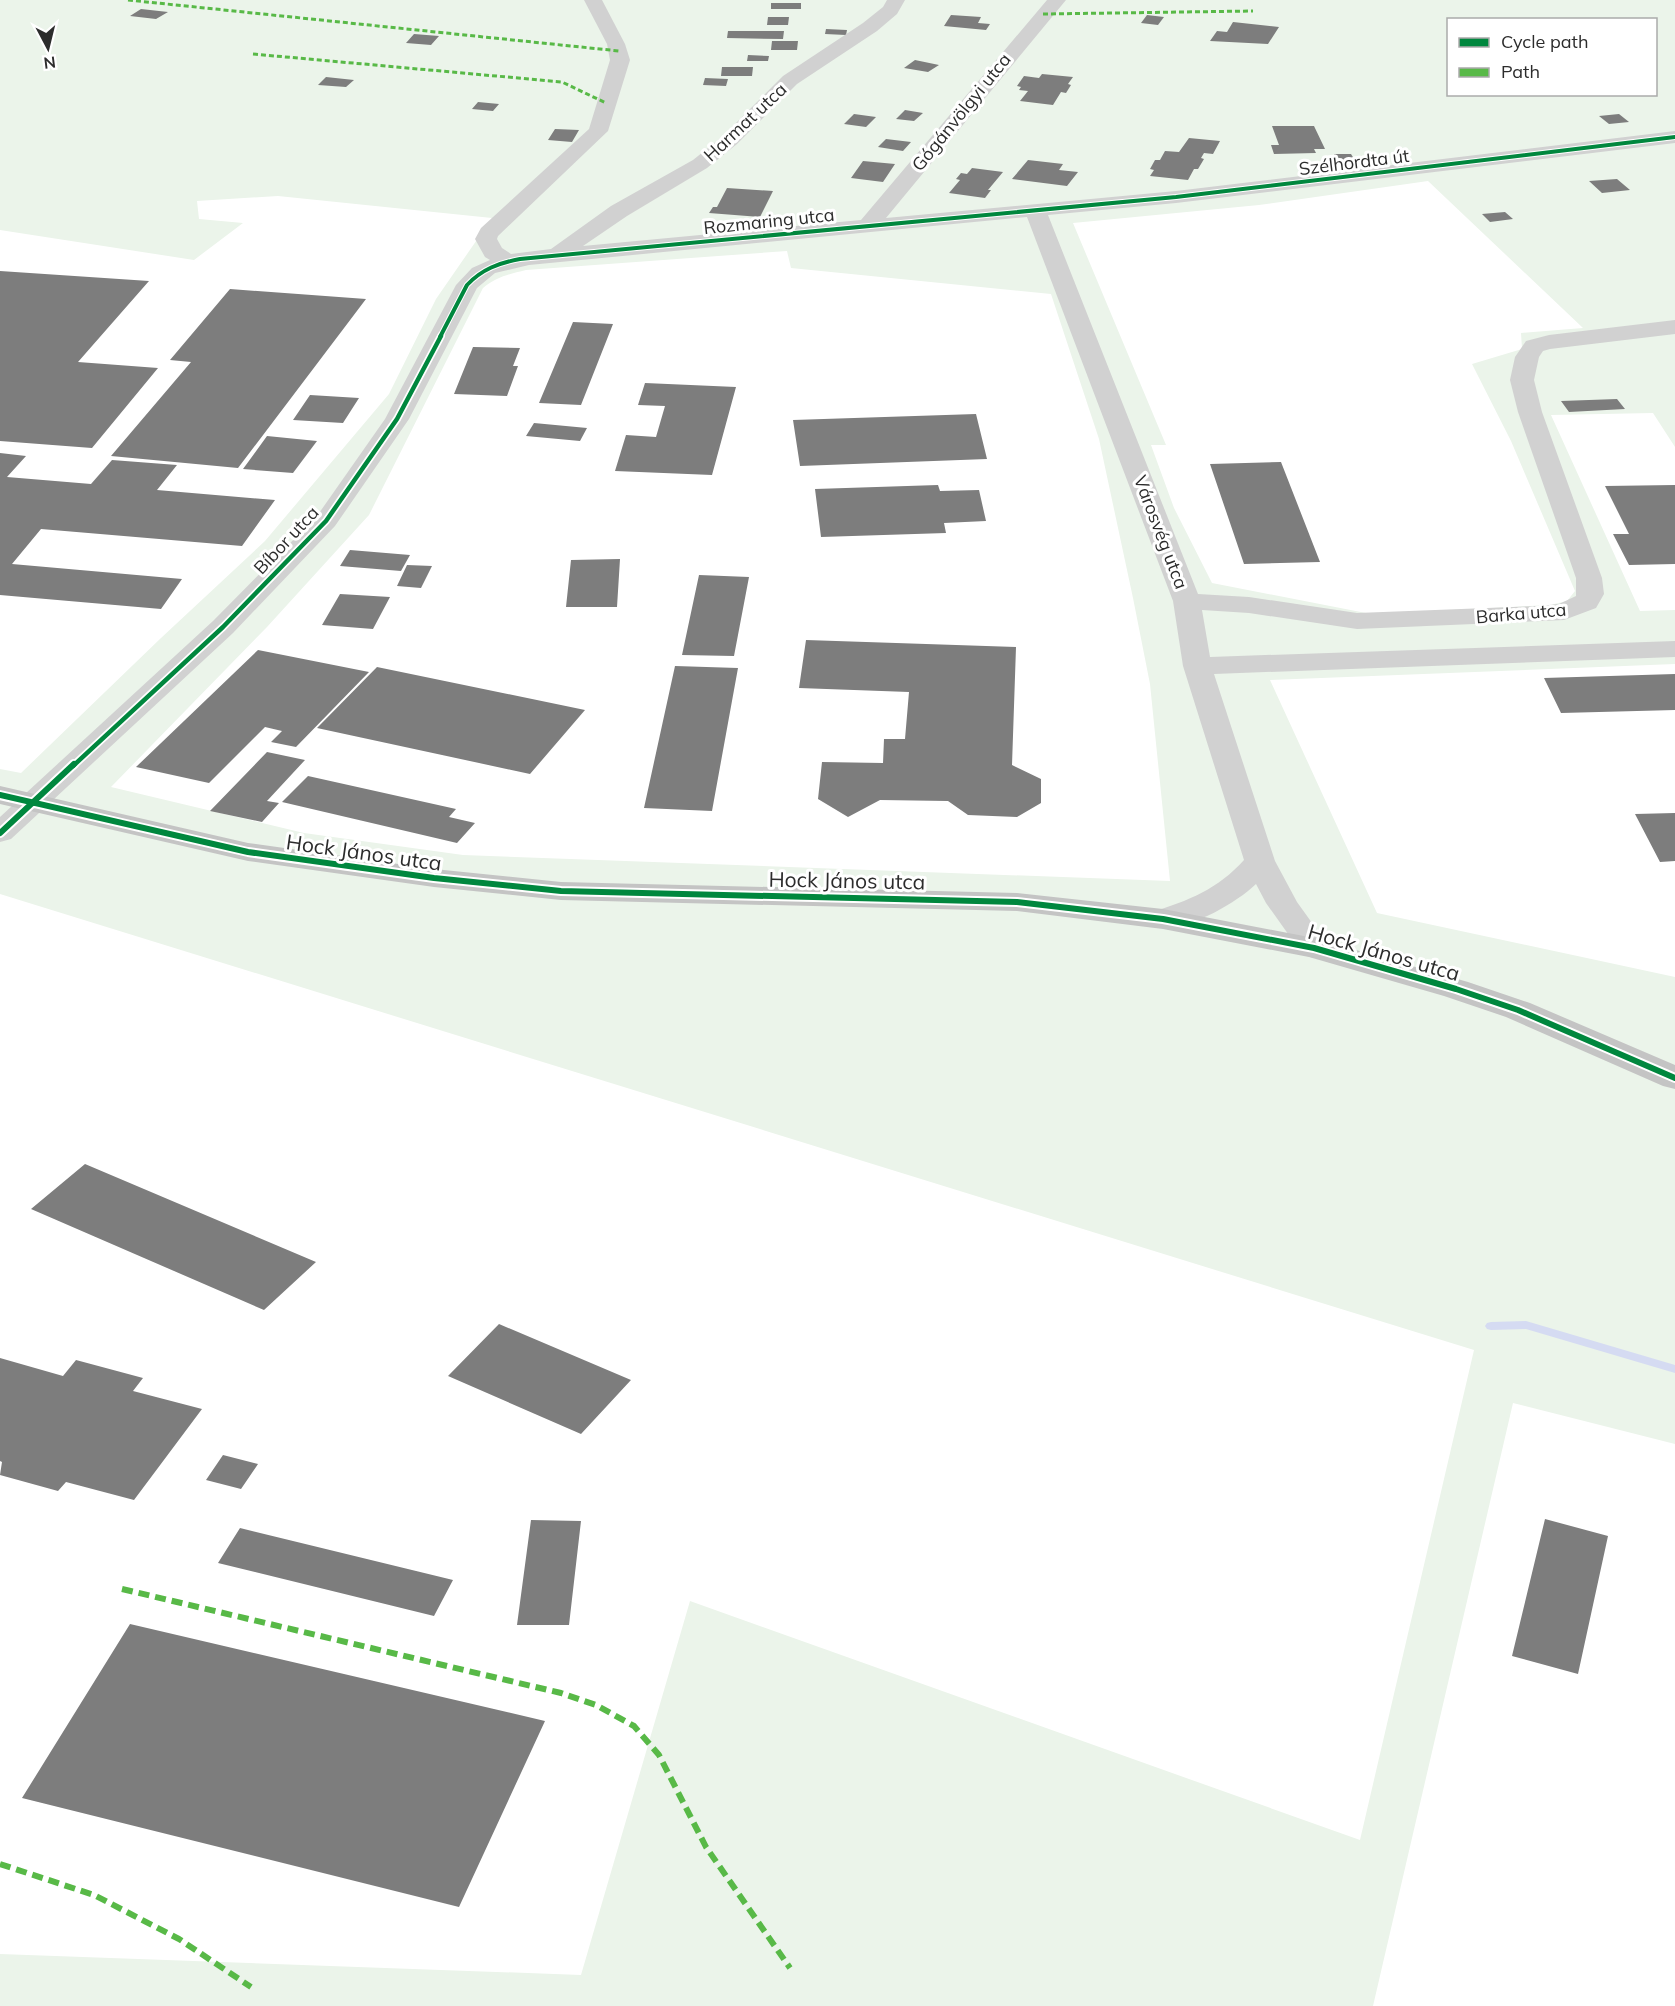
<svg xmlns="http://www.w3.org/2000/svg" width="1675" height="2006" font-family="Mulish,sans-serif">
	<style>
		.green { fill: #ebf4ea; fill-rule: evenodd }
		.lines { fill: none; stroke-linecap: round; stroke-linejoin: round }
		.stream { fill: #d5dbf2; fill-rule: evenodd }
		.building { fill: #7d7d7d }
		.minor { fill: #d1d1d1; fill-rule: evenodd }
		.primary { fill: #c4c4c4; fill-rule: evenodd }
		.quiet-far1 { stroke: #58b947; stroke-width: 3; stroke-dasharray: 5 3; stroke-linecap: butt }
		.quiet { stroke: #58b947; stroke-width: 6; stroke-dasharray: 11 6; stroke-linecap: butt }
		.cycleway-far2-casing { stroke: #fff; stroke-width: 6 }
		.cycleway-far1-casing { stroke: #fff; stroke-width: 8 }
		.cycleway-casing { stroke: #fff; stroke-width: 10 }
		.cycleway-far2 { stroke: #00873e; stroke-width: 4 }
		.cycleway-far1 { stroke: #00873e; stroke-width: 4.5 }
		.cycleway { stroke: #00873e; stroke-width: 6 }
		.labels { text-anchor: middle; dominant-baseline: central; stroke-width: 6; stroke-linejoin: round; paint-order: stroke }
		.far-street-label { font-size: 18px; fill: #2c2c2c; stroke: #fff }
		.street-label { font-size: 21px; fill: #2c2c2c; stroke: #fff }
	</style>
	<rect width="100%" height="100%" fill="#fff"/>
	<path class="green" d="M0,0h1675v447l-22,-34 -102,2 89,196 35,-1v54l-405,16 107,233 298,64v467l-162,-41 -140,603h-1373v-52l581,21 109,-374 670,239 114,-490 -1474,-456v-125l21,4 140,-135 104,-97 124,-147 47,-95 56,-81 -214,-22 -81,5 2,18 44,4 -49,37 -194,-30zM1448,20h208v74h-208zM1428,181l155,147 -62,5 1,16 -50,15 39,77 64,150 -8,10 -17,4 -179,9 -159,-31 -38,-75 -23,-63h15l-93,-222 186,-18zM787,251l4,17 260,26 48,145 34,159 17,86 20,197 -707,-26 -159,-22 -193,-46 156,-160 102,-112 114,-227c14,-11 26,-14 43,-18z"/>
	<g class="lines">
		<path class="stream" d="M1526,1321l149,44v8l-149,-44 -35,1 -4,-1 -2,-3 2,-3 4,-1z"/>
	</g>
	<path class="building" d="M771,3h30v6h-30z
		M141,9l27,3 -12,7 -26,-3z
		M951,15l30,2 -3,6 12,1 -4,6 -42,-4z
		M1147,15l17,2 -6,8 -17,-2z
		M768,17h21l-1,8h-21z
		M1233,22l46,5 -11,17 -58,-3 7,-10 10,1z
		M826,29l21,1 -1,5 -21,-1z
		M728,31h56l-1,8 -56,-1z
		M414,34l25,2 -8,9 -25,-2z
		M772,41h26l-1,9h-26z
		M748,55l21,1 -1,5h-21z
		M915,60l24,5 -11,7 -24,-4z
		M722,67h31l-1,9h-31z
		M1042,74l31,3 -5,7 3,1 -5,8 -5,-1 -8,13 -33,-4 8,-10 -9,-1 2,-3 -4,-1 7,-10 15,2z
		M326,77l28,3 -8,7 -28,-2z
		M705,78l23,1 -2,7 -23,-1z
		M478,102l21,2 -6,7 -21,-2z
		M905,110l18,3 -9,8 -18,-2z
		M854,114l22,3 -10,10 -22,-3z
		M1619,114l10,8 -20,2 -10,-8z
		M1272,126h42l11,23h-11l2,4 -42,1 -3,-9h8z
		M555,129l24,1 -7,12 -24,-2z
		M1189,138l31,3 -7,13 -9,-1 -3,5 3,1 -6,10h-4l-6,11 -38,-4 4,-6 -4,-1 5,-9h5l5,-9 14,1z
		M886,139l25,3 -8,9 -25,-4z
		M1334,154h17l5,8h-17z
		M1028,160l35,4 -4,6 19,2 -11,14 -55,-7z
		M863,161l32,3 -12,18 -32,-4z
		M972,168l31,4 -15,18h3l-6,8 -36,-5 11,-13 -4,-1 5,-6 6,1z
		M1617,179l13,11 -28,3 -13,-12z
		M727,188l46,3 -13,26 -51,-4 4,-6h4z
		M1505,212l8,7 -23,3 -8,-8z
		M0,271l149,10 -71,81 80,6 -66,80 -92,-7z
		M230,289l136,10 -128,169 -127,-12 80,-94 -21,-2z
		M573,322l40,2 -32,81 -42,-2z
		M473,347l47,1 -7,18h5l-11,30 -53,-2z
		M645,383l91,4 -24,88 -97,-4 11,-36 30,2 9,-31 -27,-1z
		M310,395l49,3 -16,25 -50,-3z
		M1617,399l8,10 -56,3 -8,-11z
		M976,414l11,45 -187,7 -7,-46z
		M534,423l53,5 -7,13 -54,-5z
		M267,436l50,5 -24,32 -50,-4z
		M0,453l26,3 -19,21 84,7 21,-24 65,5 -20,25 118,10 -33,46 -201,-17 -29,35 170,15 -21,30 -161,-14z
		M1281,462l39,100 -76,2 -34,-100z
		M938,485l2,6 39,-1 7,31 -42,2 2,10 -125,4 -6,-48z
		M1675,485v79l-46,1 -16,-31h16l-24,-48z
		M350,550l60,5 -9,16 -61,-5z
		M620,559l-3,48h-51l5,-47z
		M407,565l25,1 -11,22 -24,-2z
		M699,575l50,2 -15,79 -52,-1z
		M340,594l50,3 -17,32 -51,-4z
		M806,640l210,7 -4,118 29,14v24l-24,14 -49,-2 -20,-14 -68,-1 -32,17 -30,-18 4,-37 61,1 1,-24h21l4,-47 -110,-4z
		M258,650l111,22 -73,75 -25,-5 11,-11 -17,-4 -56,56 -73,-16z
		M675,666l63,2 -26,143 -68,-3z
		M377,667l208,43 -55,64 -213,-46z
		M1675,674v36l-114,3 -17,-35z
		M267,752l38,8 -38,41 12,2 -17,19 -52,-11z
		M308,776l148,33 -7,8 26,6 -18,20 -175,-41z
		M1675,813v48l-15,1 -25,-48z
		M85,1164l231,98 -52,48 -233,-101z
		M499,1324l132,56 -50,54 -133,-58z
		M0,1358l63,18 13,-16 67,18 -10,13 69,18 -68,91 -68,-18 -8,9 -58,-16 2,-13 -2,-1z
		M223,1455l35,9 -17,25 -35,-9z
		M1545,1519l63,17 -30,138 -66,-18z
		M531,1520l50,1 -12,104h-52z
		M240,1528l213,52 -19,36 -216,-53z
		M130,1624l415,97 -86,186 -437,-109z"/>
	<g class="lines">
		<path class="minor" d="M584,0h18l23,44 5,16 -22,71 -110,105 -1,3 5,9 9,6 40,-5 60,-43 82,-46 30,-24 60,-60 80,-53 20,-16 4,-7h18l-8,14 -20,17 -80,53 -60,60 -30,24 -80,48 -44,30 278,-26 186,-220h19l-180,218 290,-27 499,-60v12l-499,60 -128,12 150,379 51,3 108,16 182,-7 20,-2 17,-8v-18l-58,-166 -8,-32 5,-23 11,-16 23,-6 126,-15v14l-125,15 -7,2 -4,6 -5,23 8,32 60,166 2,16 -8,14 -32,12 -207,9 -108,-16 -47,-3 8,47 465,-16v16l-461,17 61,187 22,41 33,46 -5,7 -11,3 -11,-3 -37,-52 -10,-19c-22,21 -73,50 -104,42l-5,-7 5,-7c36,-11 66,-23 92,-52l-61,-194 -10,-65 -146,-384 -498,48 -34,8 -18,15 -68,131 -74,107 -102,107 -222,206 -11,3v-25l213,-196 104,-105 68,-97 71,-134 16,-17 18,-8 -5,-3 -10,-18 6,-11 108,-99 21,-69 -3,-16z"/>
		<path class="primary" d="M0,786l248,57 186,26 127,13 456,11 146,16 151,29 154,44 62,21 145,62v24l-12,-3 -157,-69 -62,-21 -135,-39 -146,-28 -146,-18 -456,-11 -127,-13 -186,-26 -248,-57z"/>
		<path class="quiet-far1" d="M128,0l491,51
			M1043,14l210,-3
			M253,54l309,28 44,21"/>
		<path class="quiet" d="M122,1589l439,104 35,12 38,21 25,29 47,92 84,121
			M0,1864l94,31 85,44 72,48"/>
		<defs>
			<path id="cycleway-far2" d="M440,337l27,-52c15,-16 32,-22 53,-26l656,-62 499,-60"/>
			<path id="cycleway-far1" d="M73,766l150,-139 103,-106 71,-102 44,-83"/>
			<path id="cycleway" d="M0,795l248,57 186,26 127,13 456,11 146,17 151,29 142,41 62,21 157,68
				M0,833l74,-69"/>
		</defs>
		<use href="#cycleway-far2" class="cycleway-far2-casing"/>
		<use href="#cycleway-far1" class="cycleway-far1-casing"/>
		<use href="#cycleway" class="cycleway-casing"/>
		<use href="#cycleway-far2" class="cycleway-far2"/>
		<use href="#cycleway-far1" class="cycleway-far1"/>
		<use href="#cycleway" class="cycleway"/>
	</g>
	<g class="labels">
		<g class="far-street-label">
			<text transform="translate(961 112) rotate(-51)">Gógánvölgyi utca</text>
			<text transform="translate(745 122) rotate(-43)">Harmat utca</text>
			<text transform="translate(1354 162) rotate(-7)">Szélhordta út</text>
			<text transform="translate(769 221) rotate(-6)">Rozmaring utca</text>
			<text transform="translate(1161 532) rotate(69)">Városvég utca</text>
			<text transform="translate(286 540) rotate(-47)">Bíbor utca</text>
			<text transform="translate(1521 613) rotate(-5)">Barka utca</text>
		</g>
		<g class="street-label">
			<text transform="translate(364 852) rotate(8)">Hock János utca</text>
			<text transform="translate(847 880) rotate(1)">Hock János utca</text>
			<text transform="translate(1384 952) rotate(16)">Hock János utca</text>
		</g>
	</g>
	<rect x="1447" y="18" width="210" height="78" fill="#ffffff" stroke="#ababab" stroke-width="1.5"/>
	<rect x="1459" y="38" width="30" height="9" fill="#00873e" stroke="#ababab" stroke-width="1.5"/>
	<text x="1501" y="48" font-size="18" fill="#2c2c2c">Cycle path</text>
	<rect x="1459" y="68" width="30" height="9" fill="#58b947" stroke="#ababab" stroke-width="1.5"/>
	<text x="1501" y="78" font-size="18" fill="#2c2c2c">Path</text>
	<g transform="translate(48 48) rotate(173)" stroke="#ffffff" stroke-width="4.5" paint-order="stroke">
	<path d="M0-4.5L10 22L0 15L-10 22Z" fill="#2c2c2c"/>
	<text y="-9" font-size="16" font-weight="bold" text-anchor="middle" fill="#2c2c2c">N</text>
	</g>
</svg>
